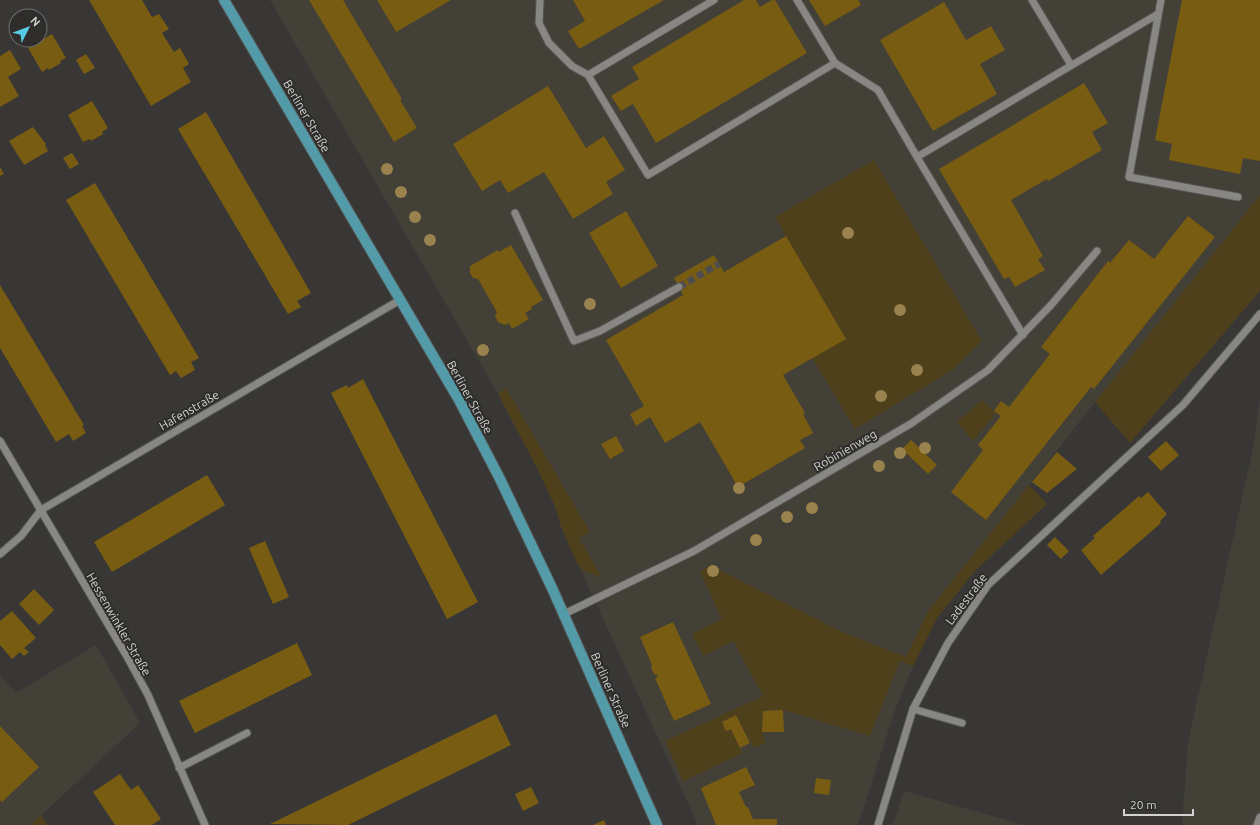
<svg xmlns="http://www.w3.org/2000/svg" width="1260" height="825" font-family="Ubuntu,sans-serif">
	<style>
		.built { fill: #434038 }
		.green { fill: #4f401c }
		.building { fill: #785c11 }
		.lines { fill: none; stroke-linecap: round; stroke-linejoin: round }
		.minor-tunnel { stroke: #4f4e4d; stroke-width: 7; stroke-dasharray: 7 3.5; stroke-linecap: butt }
		.minor-casing { stroke: #565553; stroke-width: 9 }
		.major-casing { stroke: #565553; stroke-width: 12 }
		.minor { stroke: #888784; stroke-width: 7 }
		.major { stroke: #539ba9; stroke-width: 10 }
		.tree { fill: #99824d }
		.labels { text-anchor: middle; dominant-baseline: central; stroke-width: 4; stroke-linejoin: round; paint-order: stroke }
		.street-label { font-size: 12px; fill: #d4d3d2; stroke: #2e2d2b }
	</style>
	<rect width="100%" height="100%" fill="#383735"/>
	<path class="built" d="M270,0h990v195l-264,332 -90,130 7,9 -18,44 -37,115h-160l-137,-298 -6,-21 -19,-40 -38,-72z
		M1260,399v426h-78l6,-83 65,-294z
		M96,645l44,78 -109,102h-31v-149l16,17z
		M904,791l120,34h-131z"/>
	<path class="green" d="M874,160l108,181 -28,28 -99,60 -43,-71 33,-19 -70,-122z
		M1260,195v96l-130,152 -35,-41z
		M506,388l84,144 -11,6 22,38 -9,-2 -11,-5 -4,-6 -16,-36 -6,-21 -19,-40 -38,-72z
		M982,400l14,13 -23,28 -16,-19z
		M1029,485l18,19 -72,67 -38,47 -24,48 -13,-5 -30,75 -87,-26h-20l-1,22 4,11 -12,5 -18,-33 -14,7 4,9 5,-2 12,24 -60,28 -18,-40 98,-45 -30,-55 -30,15 -11,-22 30,-15 -22,-47 10,-7 132,67 64,25 22,-46z
		M41,815l7,10h-18z"/>
	<path class="building" d="M89,0h53l10,17 7,-3 10,15 -7,4 12,19 6,-4 9,16 -6,4 8,14 -40,24z
		M309,0h34l59,99 -2,1 17,28 -23,14z
		M377,0h74l-55,32z
		M573,0h91l-85,49 -11,-18 17,-10z
		M744,0h12l4,7 12,-7h3l32,53 -151,90 -23,-39 -12,7 -10,-15 28,-17 -7,-12z
		M809,0h49l3,5 -36,21z
		M1182,0h78v161l-17,-3 -3,16 -71,-14 3,-16 -17,-4z
		M944,2l22,38 25,-14 14,24 -25,14 17,30 -64,37 -53,-91z
		M52,34l14,24 -6,3 1,2 -12,7 -1,-2 -6,4 -14,-24z
		M10,50l11,19 -13,8 11,19 -19,11v-51z
		M86,54l9,14 -11,6 -8,-14z
		M1084,83l24,40 -16,9 10,18 -54,31 -1,-2 -36,21 32,56 -5,3 7,11 -30,17 -6,-10 -5,2 -65,-110z
		M548,86l38,62 18,-12 21,34 -19,12 7,12 -40,25 -29,-47 -36,21 -8,-13 -18,11 -29,-47z
		M92,101l16,27 -6,4 1,2 -12,7 -1,-2 -7,3 -15,-27z
		M206,112l105,181 -14,8 4,6 -13,7 -110,-185z
		M33,127l13,17 -1,1 3,6 -24,14 -15,-24z
		M72,153l7,11 -9,5 -7,-11z
		M0,167l4,7 -4,2z
		M95,183l104,175 -8,4 4,8 -14,8 -5,-7 -6,4 -104,-175z
		M626,211l32,55 -37,22 -32,-55z
		M1188,216l27,21 -121,152 -3,-2 -105,133 -35,-28 32,-42 -5,-5 23,-29 -7,-5 7,-10 8,6 41,-53 -9,-7 67,-86 2,2 19,-23 25,19z
		M786,236l60,103 -63,36 22,38 -2,1 10,19 -13,7 5,8 -67,39 -38,-65 -35,21 -15,-26 -14,9 -6,-12 14,-8 -38,-66 77,-45 -9,-17 40,-23 10,17z
		M511,245l32,55 -12,7 1,2 -7,4 4,6 -17,10 -3,-6 -4,2 -7,-3 -3,-6 2,-4 -19,-33 -5,-1 -3,-5v-7l28,-16 1,2z
		M0,285l84,140 -2,1 4,7 -13,8 -4,-7 -13,8 -56,-94z
		M363,379l115,223 -31,17 -116,-226 16,-8 1,3z
		M616,436l8,15 -14,8 -9,-15z
		M911,440l26,25 -9,9 -26,-25z
		M1166,441l13,14 -18,16 -13,-14z
		M1057,452l20,17 -30,24 -15,-11z
		M207,475l18,30 -113,67 -18,-30z
		M1148,492l19,22 -7,7 1,2 -60,52 -20,-25 14,-12 -2,-2 46,-40 2,2z
		M1055,537l14,14 -8,8 -14,-14z
		M265,541l24,56 -16,7 -24,-56z
		M34,589l20,21 -15,15 -20,-21z
		M12,611l24,27 -12,10 5,4 -5,4 -4,-4 -8,7 -12,-14v-24z
		M673,622l38,82 -37,17 -19,-43 3,-1 -1,-2 -3,-1 -3,-6 1,-3 -12,-28z
		M297,643l15,32 -117,58 -16,-32z
		M783,710l1,22h-22l1,-21z
		M496,714l15,31 -22,11 -141,69 -78,-1z
		M736,715l14,28 -10,5 -9,-19 -5,2 -4,-9z
		M0,726l39,41 -37,35 -2,-2z
		M746,767l9,18 -16,7 7,15h2l5,12h24v6h-61l-15,-37z
		M120,774l11,16 7,-5 23,34 -9,6h-37l-22,-33z
		M816,778l15,2 -2,15 -15,-2z
		M531,787l8,16 -16,8 -8,-17z
		M604,820l2,5h-13z"/>
	<g class="lines">
		<path class="minor-tunnel" d="M679,287l40,-23"/>
		<defs>
			<path id="minor" d="M540,0l-1,23 10,20 23,23 16,9
				M714,0l-126,75 60,100 187,-112 -38,-63
				M1032,0l39,65
				M1161,0l-32,177 109,20
				M835,63l43,27 39,67
				M515,213l59,128 26,-10 79,-44
				M1023,335l-106,-178 241,-143
				M0,441l129,219 19,35 57,130
				M0,554l21,-18 20,-26 359,-210
				M564,614l130,-63 218,-128 76,-53 63,-65 46,-54
				M913,709l49,14
				M179,768l68,-35
				M878,825l35,-116 35,-66 40,-58 195,-180 77,-91
				M1257,825l3,-8"/>
			<path id="major" d="M224,0l235,400 41,79 52,109 105,237"/>
		</defs>
		<use href="#minor" class="minor-casing"/>
		<use href="#major" class="major-casing"/>
		<use href="#minor" class="minor"/>
		<use href="#major" class="major"/>
	</g>
	<g class="tree">
		<circle cx="387" cy="169" r="6"/>
		<circle cx="401" cy="192" r="6"/>
		<circle cx="415" cy="217" r="6"/>
		<circle cx="848" cy="233" r="6"/>
		<circle cx="430" cy="240" r="6"/>
		<circle cx="590" cy="304" r="6"/>
		<circle cx="900" cy="310" r="6"/>
		<circle cx="483" cy="350" r="6"/>
		<circle cx="917" cy="370" r="6"/>
		<circle cx="881" cy="396" r="6"/>
		<circle cx="925" cy="448" r="6"/>
		<circle cx="900" cy="453" r="6"/>
		<circle cx="879" cy="466" r="6"/>
		<circle cx="739" cy="488" r="6"/>
		<circle cx="812" cy="508" r="6"/>
		<circle cx="787" cy="517" r="6"/>
		<circle cx="756" cy="540" r="6"/>
		<circle cx="713" cy="571" r="6"/>
	</g>
	<g class="labels">
		<g class="street-label">
			<text transform="translate(307 116) rotate(60)">Berliner Straße</text>
			<text transform="translate(470 397) rotate(61)">Berliner Straße</text>
			<text transform="translate(189 410) rotate(-30)">Hafenstraße</text>
			<text transform="translate(845 450) rotate(-30)">Robinienweg</text>
			<text transform="translate(966 599) rotate(-53)">Ladestraße</text>
			<text transform="translate(119 624) rotate(60)">Hessenwinkler Straße</text>
			<text transform="translate(611 690) rotate(66)">Berliner Straße</text>
		</g>
	</g>
	<g transform="translate(28 28) rotate(48)"><circle r="19" fill="#2e2d2b" stroke="#706f6e"/>
	<path d="M0-3L7 15L0 10L-7 15Z" fill="#57c9e2"/>
	<text y="-6" font-size="11" font-weight="bold" text-anchor="middle" fill="#d4d3d2">N</text>
	</g>
	<path d="M1124 809v6h69v-6" fill="none" stroke="#d4d3d2" stroke-width="2"/>
	<text x="1130" y="809" font-size="12" fill="#d4d3d2" stroke="#2e2d2b" stroke-width="3" paint-order="stroke">20 m</text>
</svg>
